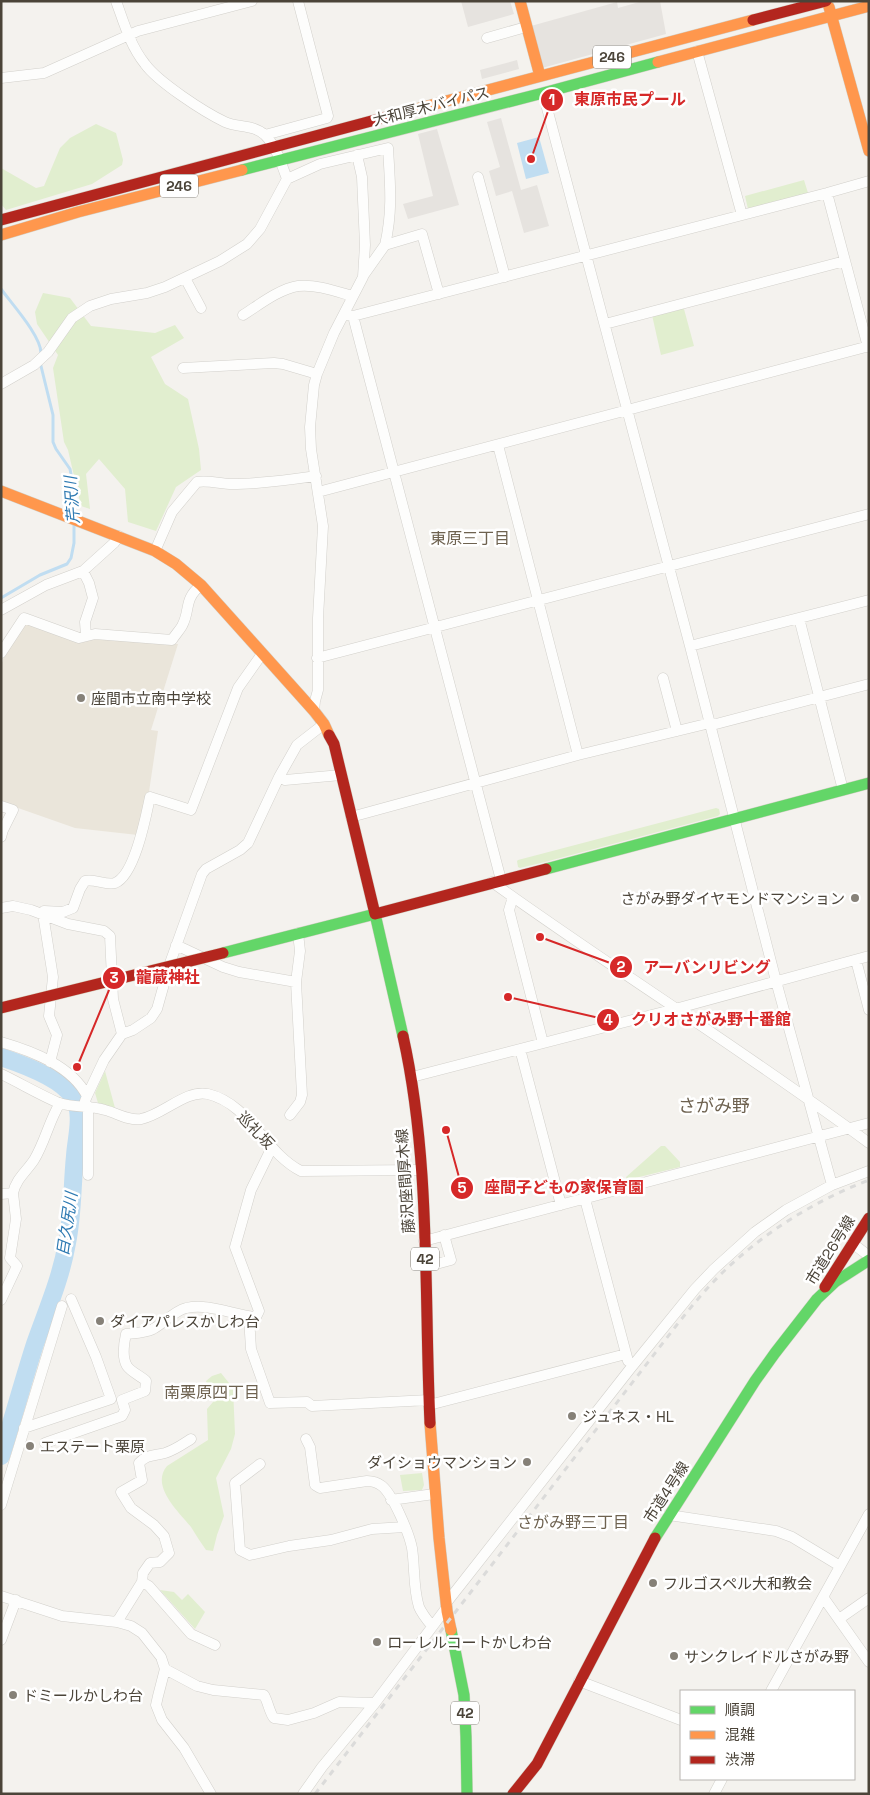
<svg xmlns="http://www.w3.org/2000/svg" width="870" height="1795" font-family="'Space Grotesk','Noto Sans JP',sans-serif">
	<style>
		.education { fill: #eae5da }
		.green { fill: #e1eecf }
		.parking { fill: #e6e3df }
		.water { fill: #c0ddf1 }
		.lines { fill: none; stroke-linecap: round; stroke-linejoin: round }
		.stream { stroke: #c0ddf1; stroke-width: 3 }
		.river { stroke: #c0ddf1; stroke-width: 18 }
		.street-casing { stroke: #d2d0cb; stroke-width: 11 }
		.fast-casing { stroke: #d3cfc5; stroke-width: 12 }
		.slow-casing { stroke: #d3cfc5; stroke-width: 12 }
		.jam-casing { stroke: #d3cfc5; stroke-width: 12 }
		.street { stroke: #fdfdfc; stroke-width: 10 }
		.fast { stroke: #63d668; stroke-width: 11 }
		.slow { stroke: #ff974d; stroke-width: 11 }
		.jam { stroke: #b3261e; stroke-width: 11 }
		.rail { stroke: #dbdbda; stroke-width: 3; stroke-dasharray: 6 6; stroke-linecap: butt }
		.jam-bridge-casing { stroke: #d6cebb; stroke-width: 12; stroke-linecap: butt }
		.jam-bridge { stroke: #b3261e; stroke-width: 11 }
		.poi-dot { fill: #868178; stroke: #fff; stroke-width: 2 }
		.labels { text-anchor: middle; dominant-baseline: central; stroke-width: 5; stroke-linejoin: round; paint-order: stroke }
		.shield { fill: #fff; stroke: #817c74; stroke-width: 1 }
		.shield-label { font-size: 14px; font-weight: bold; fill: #4b4439 }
		.street-label { font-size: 15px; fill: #4b4439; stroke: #fff }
		.poi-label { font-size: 15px; fill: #4b4439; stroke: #fff; text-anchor: start }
		.water-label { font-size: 16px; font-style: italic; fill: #2e7ab2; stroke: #fff }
		.neighbourhood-label { font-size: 16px; fill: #6e6250; stroke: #fff }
		.quarter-label { font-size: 18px; fill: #6e6250; stroke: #fff }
		.leader { fill: none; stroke: #d62828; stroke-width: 2 }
		.callout-dot { fill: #d62828; stroke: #fff; stroke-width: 2 }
		.mark-label { font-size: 15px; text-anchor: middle; font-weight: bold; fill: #fff }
		.callout-label { font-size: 16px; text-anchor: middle; font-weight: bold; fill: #d62828; stroke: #fff; stroke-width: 5; stroke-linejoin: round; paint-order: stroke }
	</style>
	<rect width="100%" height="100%" fill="#f4f2ee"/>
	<path class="education" d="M28,624l67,13 83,7 -27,86 7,1 -9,61 -11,43 -63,-7 -74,-26v-136l4,-13 18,-28z"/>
	<path class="green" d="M96,124l20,9 7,27 -1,5 -30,19 -86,26 -5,-6v-36l35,20 8,-2 16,-38 10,-10z
		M804,180l4,13 -60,16 -3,-13z
		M43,293l27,5 21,28 64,7 20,-8 9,13 -33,19 14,27 23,15 11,50 2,21 -25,17 -20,44 -28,-9 -3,-33 -26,-30 -13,15 4,35 -9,-3 -13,-56 -4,-8 -11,-74 5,-13 -21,-31 -2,-12z
		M682,307l2,2 10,37 -33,9 -9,-40z
		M716,808l3,1 1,5 -2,2 -173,46 -25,6 -2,-1 -1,-6 1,-1z
		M105,1071l10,37 -17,-5 -3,-10z
		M661,1146h4l15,16v5l-53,13 -1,-3z
		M221,1373l12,15 2,46 -4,15 -15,29 8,38 -7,19 -4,16 -7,-1c-5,-7 -10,-15 -15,-23 -12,-15 -41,-41 -24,-61l41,-26 -1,-31 6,-7 -7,-21 6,-5z
		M422,1473l2,12 -2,5 -19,1 -3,-16z
		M160,1590l14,2 8,8 6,-6 17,18 -10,17z"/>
	<path class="parking" d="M461,1h49l4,13 -46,13z
		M643,1h17l6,33 -124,34 -11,-42 86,-24 1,6z
		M517,60l2,9 -37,10 -2,-9z
		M501,118l20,72 16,-5 12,41 -25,7 -12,-42 -16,5 -7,-25 11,-4 -13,-45z
		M437,129l22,76 -51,14 -5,-15 30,-8 -15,-62z"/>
	<path class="water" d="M539,137l10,36 -23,6 -9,-36z"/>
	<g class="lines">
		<path class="stream" d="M1,289c11,15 41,48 40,65
			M40,362l13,53v27l3,7 14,20 3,16 1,29
			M1,598l39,-23 27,-11 4,-6 3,-15v-20"/>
		<path class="river" d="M1,1057c21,7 60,21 72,40 11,16 3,41 2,59 -3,29 -2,58 -8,87 -6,35 -20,67 -32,101 -12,37 -22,75 -34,112"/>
		<defs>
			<path id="street" d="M116,1c8,22 14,44 29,63 13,18 59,48 80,58 13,6 28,2 40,13 11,11 17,30 22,44
				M487,38l39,-11
				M697,51l45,164
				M1,78l43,-5 94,-42 114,-30
				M543,93l147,553 86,335 56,204
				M265,135l62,-17 1,-2 -30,-115
				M478,177l27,100
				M827,193l41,154
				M363,276l22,-31 37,-11 17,60
				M185,278l16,30
				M243,315c16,-10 36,-26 55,-29 18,-2 37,5 54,10
				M346,315l7,1 474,-123 42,-12
				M353,316l148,564
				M605,324l240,-63
				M183,368l91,-5 9,1 34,10
				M1,384l33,-19 14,-13 24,-34 18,-12 21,-7 36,-6 18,-6 55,-26 27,-17 13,-15 27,-50 33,-15 68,-16c2,35 5,62 -3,97
				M498,445l80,310
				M318,492l551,-146
				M155,551l17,-39 25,-30c11,-2 24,2 35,2 29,0 56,-4 84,-8
				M83,571l6,12 4,15 -8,24 1,14
				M1,610l45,-25 37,-14 31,-28 5,-7
				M799,618l44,172
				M690,646l179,-46
				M1,653l23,-35 55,20 16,-4 77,6c3,-5 7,-9 10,-14 9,-17 1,-26 19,-41
				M317,658l552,-144
				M663,678l14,53
				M314,711l1,-10 3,-11v-72l5,-92 -12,-77 -1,-22 4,-42 3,-11 17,-41 29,-56 2,-32 -3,-68 -5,-22
				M279,777l6,3 56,-5
				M1,806l12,4 -10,20 -2,7
				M351,817l227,-62 132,-32 6,1 153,-40
				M492,882c124,89 254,170 377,261
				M513,897l-4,13 34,133
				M1,908l12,-2 18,4 37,14 36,7 6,5 3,63 9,35 -18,26 -17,36
				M176,945l47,22 16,5 57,10
				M856,960l13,50
				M122,1034l11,-4 18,-12 6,-9 13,-46 32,-89 4,-5 34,-19 8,-7 31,-66 18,-32 27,-21
				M1,1042c31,9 71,24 86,54l-2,5
				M520,1049l41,156
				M50,1062l7,-27 -8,-19 4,-39 -10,-63 1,-3 19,1 10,-4 7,-19 5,-8c9,-3 21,5 30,2 20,-8 31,-67 35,-86l41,13 47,-122 24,-34
				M1,1074c19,9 39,21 58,29 15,5 31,2 46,7 12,3 23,11 36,9 22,-4 45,-30 67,-25 42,10 57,59 93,77l120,-1
				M412,1077l263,-68 194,-53
				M290,1115l10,-13 2,-7 -6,-113 4,-31 -2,-18
				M88,1175v-69
				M1,1194l12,-1c3,-14 13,-21 21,-33 11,-18 15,-39 26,-57
				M585,1199l43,162
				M424,1241l445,-118
				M852,1243l17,13
				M425,1267l26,-7 -7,-25
				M1,1300l16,-34 -7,-8 6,-39 -3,-26
				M249,1317l2,32 19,54 37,-1 5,4 117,-6
				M429,1405l197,-51
				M24,1428l87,-29 -15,-42 -25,-58
				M306,1439l4,8 5,38 5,3 47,-7c6,0 10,1 15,5 11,9 27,47 30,62 3,19 1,40 7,59 3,7 8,13 13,19
				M45,1443l77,-27 3,-6 -3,-10 23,-9 1,-10c-5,-5 -15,-9 -19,-15 -5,-8 -3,-23 -1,-32 9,-1 19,-1 27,-5 11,-6 21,-18 33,-21 23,-5 47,7 70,9l3,-6 -24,-64 16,-57 21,-43
				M260,1464l-25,19 5,67 10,5 39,-9 42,-6 41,-11 33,-2
				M391,1500l43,-6
				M1,1505l61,-199
				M669,1515l107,16 16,6 48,29
				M142,1582l7,4 42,48 24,11
				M1,1596l61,20 55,6 14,4 11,7 19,24 4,12 -7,27 -2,9 6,15 22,28 27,46
				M823,1597l46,65
				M447,1602l183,-233 65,-80 19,-20 41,-37 31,-22 46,-25 37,-14
				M839,1619l30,-21
				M117,1622l25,-40 1,-9 7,-10 10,-1 9,-9 -5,-17 -10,-11 -23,-17 -10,-16 21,-12 -3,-17c8,-9 15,-7 26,-10 10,-3 18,-9 26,-14
				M1,1640l15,-40
				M165,1669l32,17 16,4 51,5c4,7 6,19 10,23l14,2 26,-7 25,-11 36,1
				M579,1681l102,39
				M771,1691l98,-177
				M303,1794l19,-27 53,-64 72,-96
				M714,1794l8,-15"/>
			<path id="fast" d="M242,170l301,-77 115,-31
				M546,869l323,-86
				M223,953l152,-39 28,122
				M655,1538l100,-157 20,-28 42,-54 18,-17 34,-22
				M451,1630l13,65 2,42 1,57"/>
			<path id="slow" d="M520,1l20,75
				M829,7l40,144
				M658,62l211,-56
				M405,112l348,-92
				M1,235l77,-23 164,-42
				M1,491l154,60 21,13 25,21 113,126 10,13 5,11
				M430,1423l9,115 8,73 4,19"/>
			<path id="jam" d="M753,20l73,-19
				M1,220l404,-108
				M329,735l5,9 41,170 171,-45
				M403,1036c28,125 21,260 27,387
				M825,1287l44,-69
				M513,1794l24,-30 118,-226"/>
		</defs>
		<use href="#street" class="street-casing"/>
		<use href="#fast" class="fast-casing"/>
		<use href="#slow" class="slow-casing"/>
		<use href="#jam" class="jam-casing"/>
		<use href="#street" class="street"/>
		<use href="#fast" class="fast"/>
		<use href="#slow" class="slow"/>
		<use href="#jam" class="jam"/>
		<path class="rail" d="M315,1794l361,-468c14,-18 29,-36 45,-52 42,-41 93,-73 148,-94"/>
		<defs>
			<path id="jam-bridge" d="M1,1008l222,-55"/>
		</defs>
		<use href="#jam-bridge" class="jam-bridge-casing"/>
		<use href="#jam-bridge" class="jam-bridge"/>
	</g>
	<g class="poi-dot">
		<circle cx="81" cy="698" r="5"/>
		<circle cx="855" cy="898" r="5"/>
		<circle cx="100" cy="1321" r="5"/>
		<circle cx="572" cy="1416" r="5"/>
		<circle cx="30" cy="1446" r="5"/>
		<circle cx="527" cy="1462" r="5"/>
		<circle cx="653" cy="1583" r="5"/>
		<circle cx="377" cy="1642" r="5"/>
		<circle cx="674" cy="1656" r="5"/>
		<circle cx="13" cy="1695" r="5"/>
	</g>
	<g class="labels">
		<g class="shield">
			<rect x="593" y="45.5" width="38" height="23" rx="4"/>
			<rect x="160" y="174.5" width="38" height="23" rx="4"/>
			<rect x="411" y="1247.5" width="28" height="23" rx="4"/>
			<rect x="451" y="1701.5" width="28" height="23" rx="4"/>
		</g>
		<g class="shield-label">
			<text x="612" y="57">246</text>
			<text x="179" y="186">246</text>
			<text x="425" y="1259">42</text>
			<text x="465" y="1713">42</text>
		</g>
		<g class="street-label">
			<text transform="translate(431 106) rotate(-14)">大和厚木バイパス</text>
			<text transform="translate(256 1130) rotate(46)">巡礼坂</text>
			<text transform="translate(405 1181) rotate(-94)">藤沢座間厚木線</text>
			<text transform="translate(830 1250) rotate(-58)">市道26号線</text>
			<text transform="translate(666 1492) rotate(-57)">市道4号線</text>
		</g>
		<g class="poi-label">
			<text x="91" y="698">座間市立南中学校</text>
			<text x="845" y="898" text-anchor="end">さがみ野ダイヤモンドマンション</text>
			<text x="110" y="1321">ダイアパレスかしわ台</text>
			<text x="582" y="1416">ジュネス・HL</text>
			<text x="40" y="1446">エステート栗原</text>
			<text x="517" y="1462" text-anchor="end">ダイショウマンション</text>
			<text x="663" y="1583">フルゴスペル大和教会</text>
			<text x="387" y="1642">ローレルコートかしわ台</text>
			<text x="684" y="1656">サンクレイドルさがみ野</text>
			<text x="23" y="1695">ドミールかしわ台</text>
		</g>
		<g class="water-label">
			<text transform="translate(72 500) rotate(-94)">芹沢川</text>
			<text transform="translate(67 1224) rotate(-82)">目久尻川</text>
		</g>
		<g class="neighbourhood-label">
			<text x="470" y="538">東原三丁目</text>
			<text x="212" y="1392">南栗原四丁目</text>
			<text x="573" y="1522">さがみ野三丁目</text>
		</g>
		<g class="quarter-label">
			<text x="714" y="1105">さがみ野</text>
		</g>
	</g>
	<path class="leader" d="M531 159L552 100M540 937L621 967M77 1067L114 978M508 997L608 1020M446 1130L462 1188"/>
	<g class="callout-dot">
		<circle cx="531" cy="159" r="5"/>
		<circle cx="540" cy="937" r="5"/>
		<circle cx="77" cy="1067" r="5"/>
		<circle cx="508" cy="997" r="5"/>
		<circle cx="446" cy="1130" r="5"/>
		<circle cx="552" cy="100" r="12"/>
		<circle cx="621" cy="967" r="12"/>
		<circle cx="114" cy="978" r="12"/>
		<circle cx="608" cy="1020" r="12"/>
		<circle cx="462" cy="1188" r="12"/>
	</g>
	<g class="mark-label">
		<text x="552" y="105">1</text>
		<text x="621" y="972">2</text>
		<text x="114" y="983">3</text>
		<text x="608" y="1025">4</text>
		<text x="462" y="1193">5</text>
	</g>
	<g class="callout-label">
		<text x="630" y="105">東原市民プール</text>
		<text x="707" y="973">アーバンリビング</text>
		<text x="168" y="983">龍蔵神社</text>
		<text x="711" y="1025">クリオさがみ野十番館</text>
		<text x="564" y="1193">座間子どもの家保育園</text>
	</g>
	<rect width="870" height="1795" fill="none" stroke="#4b4439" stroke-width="5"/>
	<rect x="680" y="1690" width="175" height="90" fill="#ffffff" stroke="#b7b4b0"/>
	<rect x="690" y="1706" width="25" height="8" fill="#63d668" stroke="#b7b4b0"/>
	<text x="725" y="1715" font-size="15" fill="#4b4439">順調</text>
	<rect x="690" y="1731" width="25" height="8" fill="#ff974d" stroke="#b7b4b0"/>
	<text x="725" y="1740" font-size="15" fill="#4b4439">混雑</text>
	<rect x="690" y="1756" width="25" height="8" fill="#b3261e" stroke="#b7b4b0"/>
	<text x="725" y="1765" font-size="15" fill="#4b4439">渋滞</text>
</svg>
